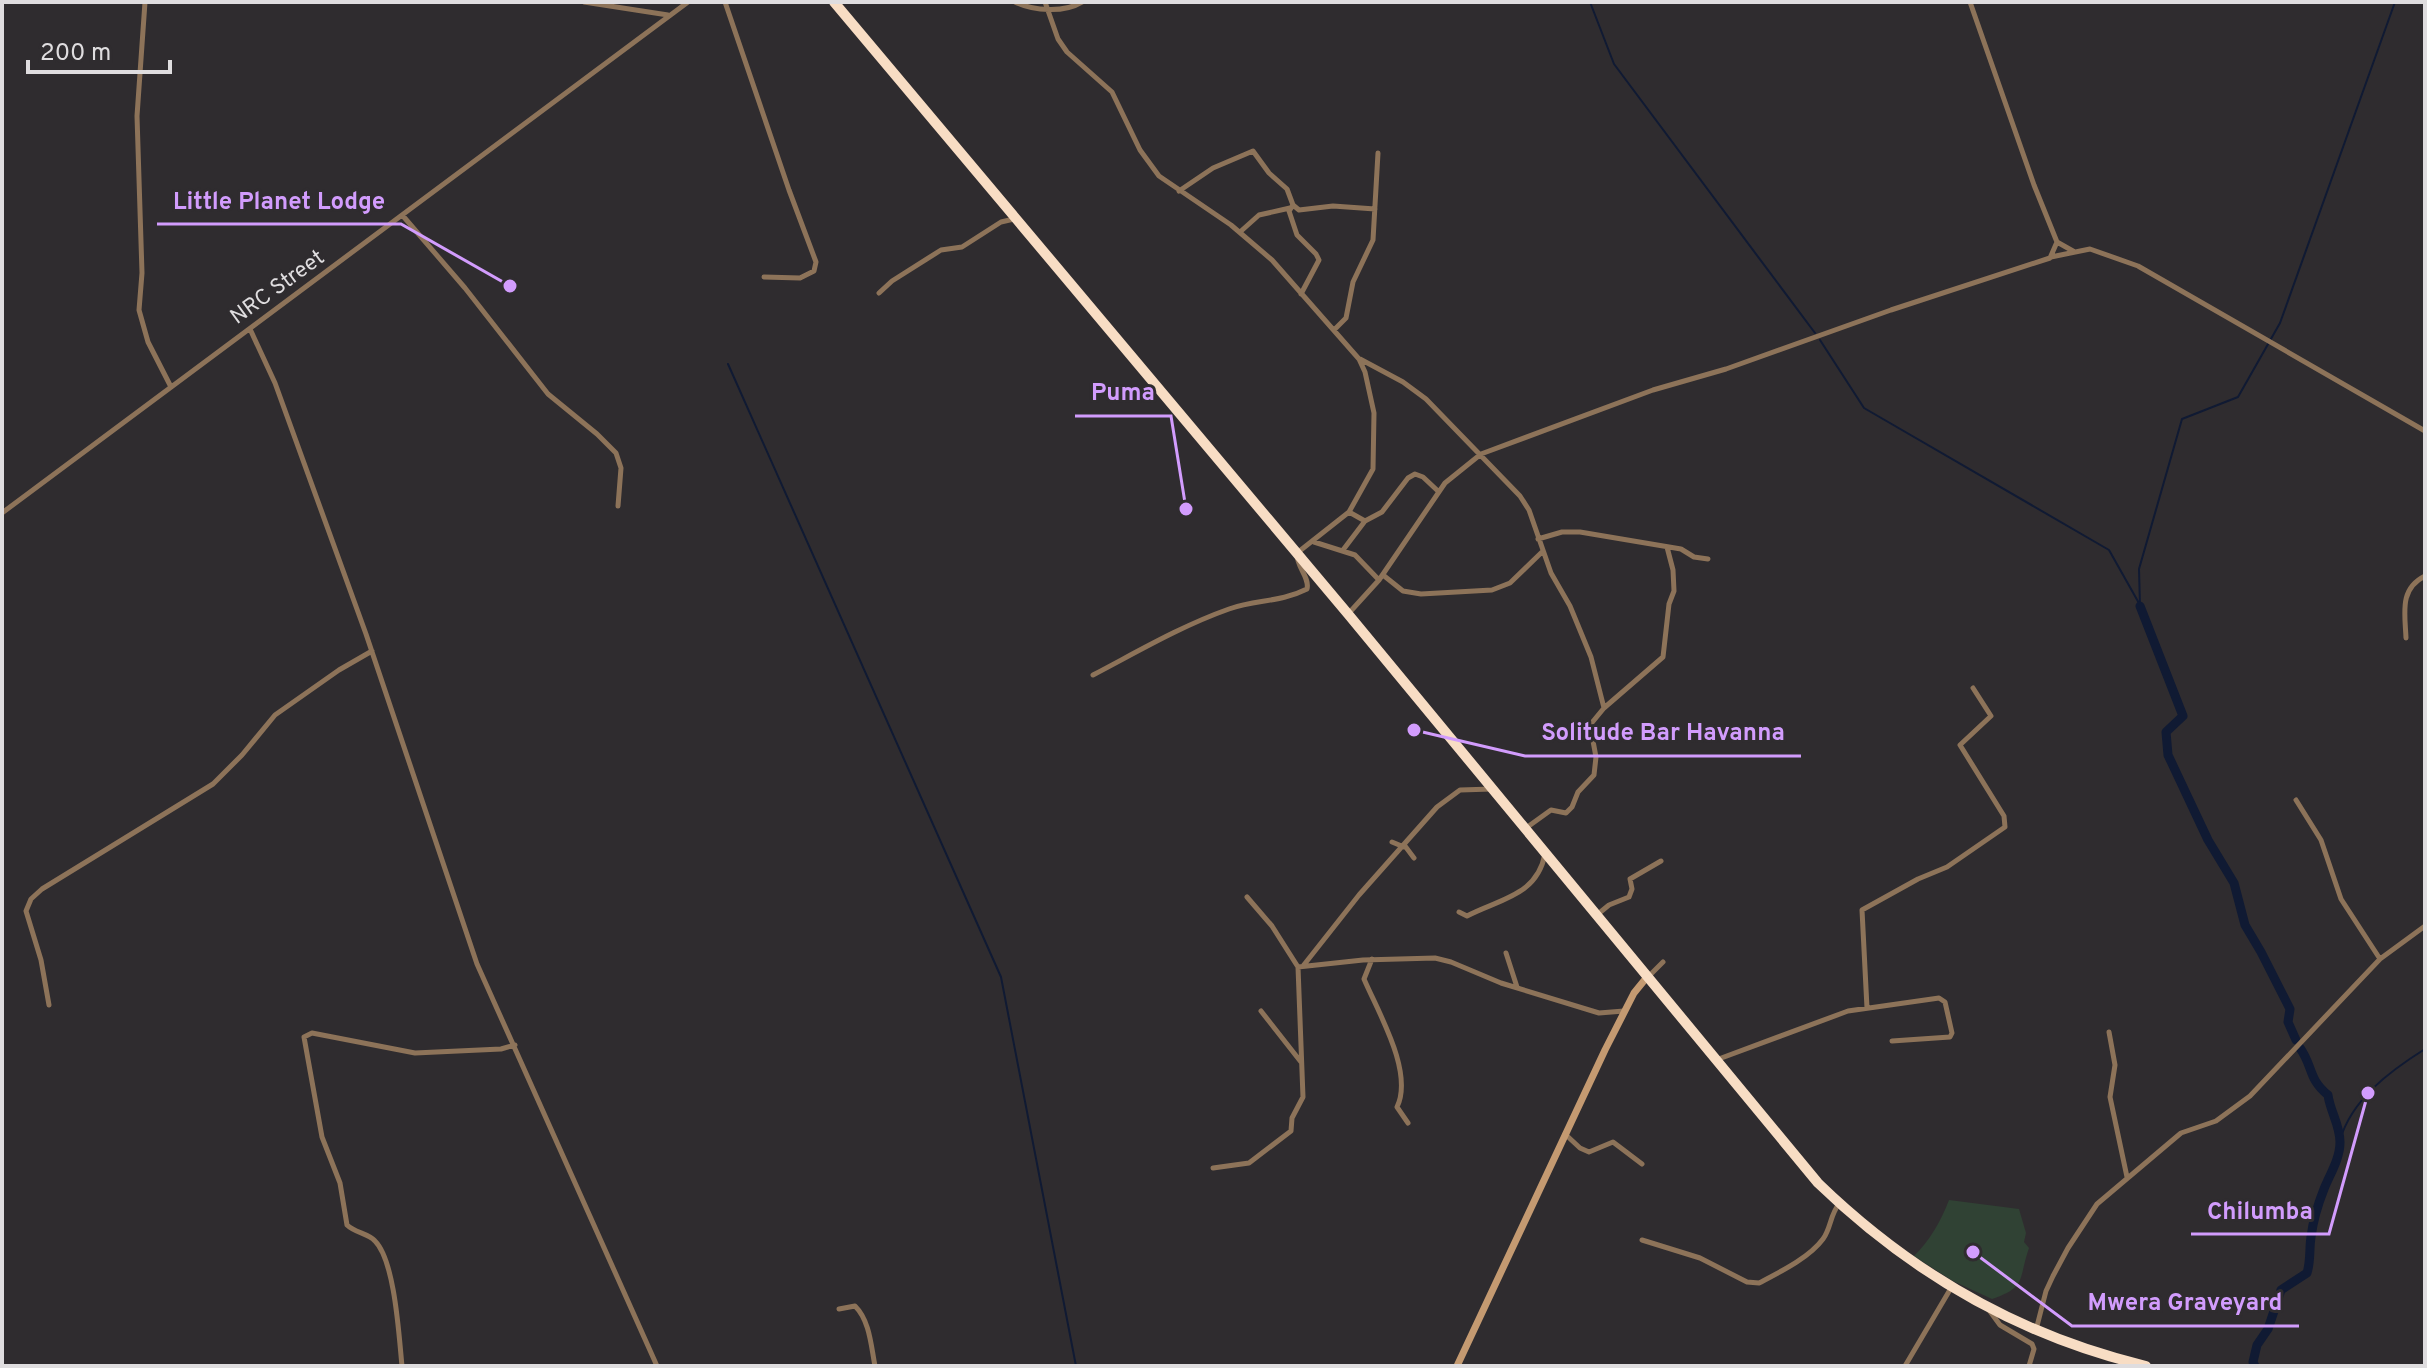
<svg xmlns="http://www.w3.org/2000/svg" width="2427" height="1368" font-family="Overpass,sans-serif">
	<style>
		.green { fill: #304234 }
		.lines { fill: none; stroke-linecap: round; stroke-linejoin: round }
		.stream { stroke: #101a33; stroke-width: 2 }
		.river { stroke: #101a33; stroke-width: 9 }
		.street { stroke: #8d7359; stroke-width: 5 }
		.secondary { stroke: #c49a71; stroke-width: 7 }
		.highway { stroke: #f8ddc4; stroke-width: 10 }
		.labels { text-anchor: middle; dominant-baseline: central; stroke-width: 6; stroke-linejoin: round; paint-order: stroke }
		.street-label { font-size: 22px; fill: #dfdddf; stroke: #2f2c2f }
		.leader { fill: none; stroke: #d29cfd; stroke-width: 3 }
		.callout-dot { fill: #d29cfd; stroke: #2f2c2f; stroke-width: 3 }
		.callout-label { font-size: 24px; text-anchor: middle; font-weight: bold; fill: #d29cfd; stroke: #2f2c2f; stroke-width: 6; stroke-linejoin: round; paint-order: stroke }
	</style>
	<rect width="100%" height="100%" fill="#2f2c2f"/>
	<path class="green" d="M1949,1200l70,9 7,24 -2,9 5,6c-11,32 -2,39 -37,51l-39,-18 -39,-25c15,-14 28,-37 35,-56z"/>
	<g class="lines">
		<path class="stream" d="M1590,2l24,62 201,269
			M1820,340l44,68 245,142 31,55
			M728,364l273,613 75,389
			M2140,606l-1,-37 43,-150 56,-22 42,-74 115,-321
			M2340,1140c12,-41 50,-69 85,-91"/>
		<path class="river" d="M2140,606l43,110 -17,16 2,23 40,85 26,43 11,42 16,27 29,57 -2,13 8,18
			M2255,1366l-2,-4 4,-17 11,-16 13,-39 26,-17c4,-13 2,-23 4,-36 2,-16 7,-33 13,-48 6,-15 16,-30 16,-47 0,-17 -10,-31 -12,-47 -20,-16 -15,-29 -28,-47"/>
		<path class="street" d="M145,2l-8,114 5,157 -3,37 9,32 23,45
			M584,2l84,13
			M725,2l64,188 27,72 -2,9 -14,7 -36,-1
			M1015,2c19,9 49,11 67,0
			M1045,2l13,37 9,13 45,40 28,58 19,26 72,49 41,35 87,99 6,13 9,41 -1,56 -24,43 -52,41c-1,14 13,24 10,36 -28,14 -50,10 -78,20 -48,17 -92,43 -136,66
			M1179,191l34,-23 40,-17 16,22 18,16 6,16 6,5 34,-4 42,3
			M1293,205l-4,6 8,24 19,19 3,6 -18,34
			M403,216l62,72 83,106 49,40 19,19 5,15 -3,38
			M1240,232l19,-17 31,-7
			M2057,242l16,9
			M2051,257l39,-8 48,17 287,165
			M879,293l13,-12 49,-31 21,-3 39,-25 13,-3
			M250,329l25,54 91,251 111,330 180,402
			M1334,330l12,-12 7,-36 20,-42 5,-87
			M1360,359l43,23 23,17 94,97 9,14 22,63 19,33 21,51 13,51
			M1349,512l16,9 17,-9 26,-34 7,-4 8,3 16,15
			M2,513l686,-511
			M1538,539l24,-7h18l101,17 13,8 14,2
			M1314,542l41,13 24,25
			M1343,550l22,-29
			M1383,575l20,16 18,3 71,-4 18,-7 32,-31
			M1349,613l30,-33 66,-97 36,-29 172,-64 73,-21 165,-59 159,-52 7,-16 -23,-57 -64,-183
			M2406,638c-1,-25 -7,-49 19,-62
			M2296,800l25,40 20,59 39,60
			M1526,828l25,-18 15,3 6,-6 6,-15 16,-17 2,-18 -6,-32 14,-17 59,-51 6,-53 5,-13 -1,-21 -6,-23
			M1392,842l12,5
			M1405,846l9,12
			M1247,897l25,29 26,41 65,-7 72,-2 16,4 50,21 98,30 25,-2
			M1459,912l8,4c32,-17 70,-20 78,-62
			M1598,914l11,-9 20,-8 3,-8 -2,-10 31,-18
			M1506,953l11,34
			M1372,959l-8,20c14,33 50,93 33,128l11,16
			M1303,966l56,-71 78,-88 23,-17 32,-1
			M1648,977l15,-15
			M49,1005l-8,-45 -15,-49 5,-12 11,-10 171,-105 29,-29 33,-40 64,-45 33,-19
			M1867,1008l-5,-98 56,-31 29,-12 58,-40 -1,-11 -44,-71 31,-29 -18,-28
			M1261,1011l40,51
			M2109,1032l6,33 -5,32 17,80
			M1716,1060l132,-49 91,-13 6,4 7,31 -2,4 -58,4
			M1565,1134l15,14 9,4 24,-10 29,22
			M1213,1168l36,-5 42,-32 1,-13 11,-21 -5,-130
			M1642,1240l58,18 47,24 12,1c21,-11 50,-25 64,-44 8,-11 7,-24 16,-35
			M839,1309l16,-3c15,15 16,40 20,60
			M1989,1310l11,15 32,19 2,5 -5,17
			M2036,1330l10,-39 7,-15 15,-28 29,-44 84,-71 35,-12 34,-25 130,-137 45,-33
			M402,1366c-3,-29 -7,-105 -27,-125 -7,-8 -20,-8 -28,-16l-7,-42 -18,-46 -18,-100 8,-4 103,20 86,-4 14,-4
			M1905,1366l46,-78"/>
		<path class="secondary" d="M1457,1366l148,-316 29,-57 13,-16"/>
		<path class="highway" d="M834,2l514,612 470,569c93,90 202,153 328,183"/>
	</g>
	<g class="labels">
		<g class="street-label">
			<text transform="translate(278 288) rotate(-36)">NRC Street</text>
		</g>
	</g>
	<path class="leader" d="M510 286L401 224H157M1186 509L1171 416H1075M1414 730L1525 756H1801M2368 1093L2329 1234H2191M1973 1252L2072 1326H2299"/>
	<g class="callout-dot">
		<circle cx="510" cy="286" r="8"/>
		<circle cx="1186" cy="509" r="8"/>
		<circle cx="1414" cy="730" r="8"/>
		<circle cx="2368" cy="1093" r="8"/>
		<circle cx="1973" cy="1252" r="8"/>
	</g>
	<g class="callout-label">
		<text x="279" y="209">Little Planet Lodge</text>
		<text x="1123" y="400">Puma</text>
		<text x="1663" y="740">Solitude Bar Havanna</text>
		<text x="2260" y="1219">Chilumba</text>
		<text x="2185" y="1310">Mwera Graveyard</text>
	</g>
	<rect width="2427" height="1368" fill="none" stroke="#dfdddf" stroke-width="8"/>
	<path d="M28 60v12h142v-12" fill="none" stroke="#dfdddf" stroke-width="4"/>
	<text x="40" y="60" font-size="24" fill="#dfdddf" stroke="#2f2c2f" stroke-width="6" paint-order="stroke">200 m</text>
</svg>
